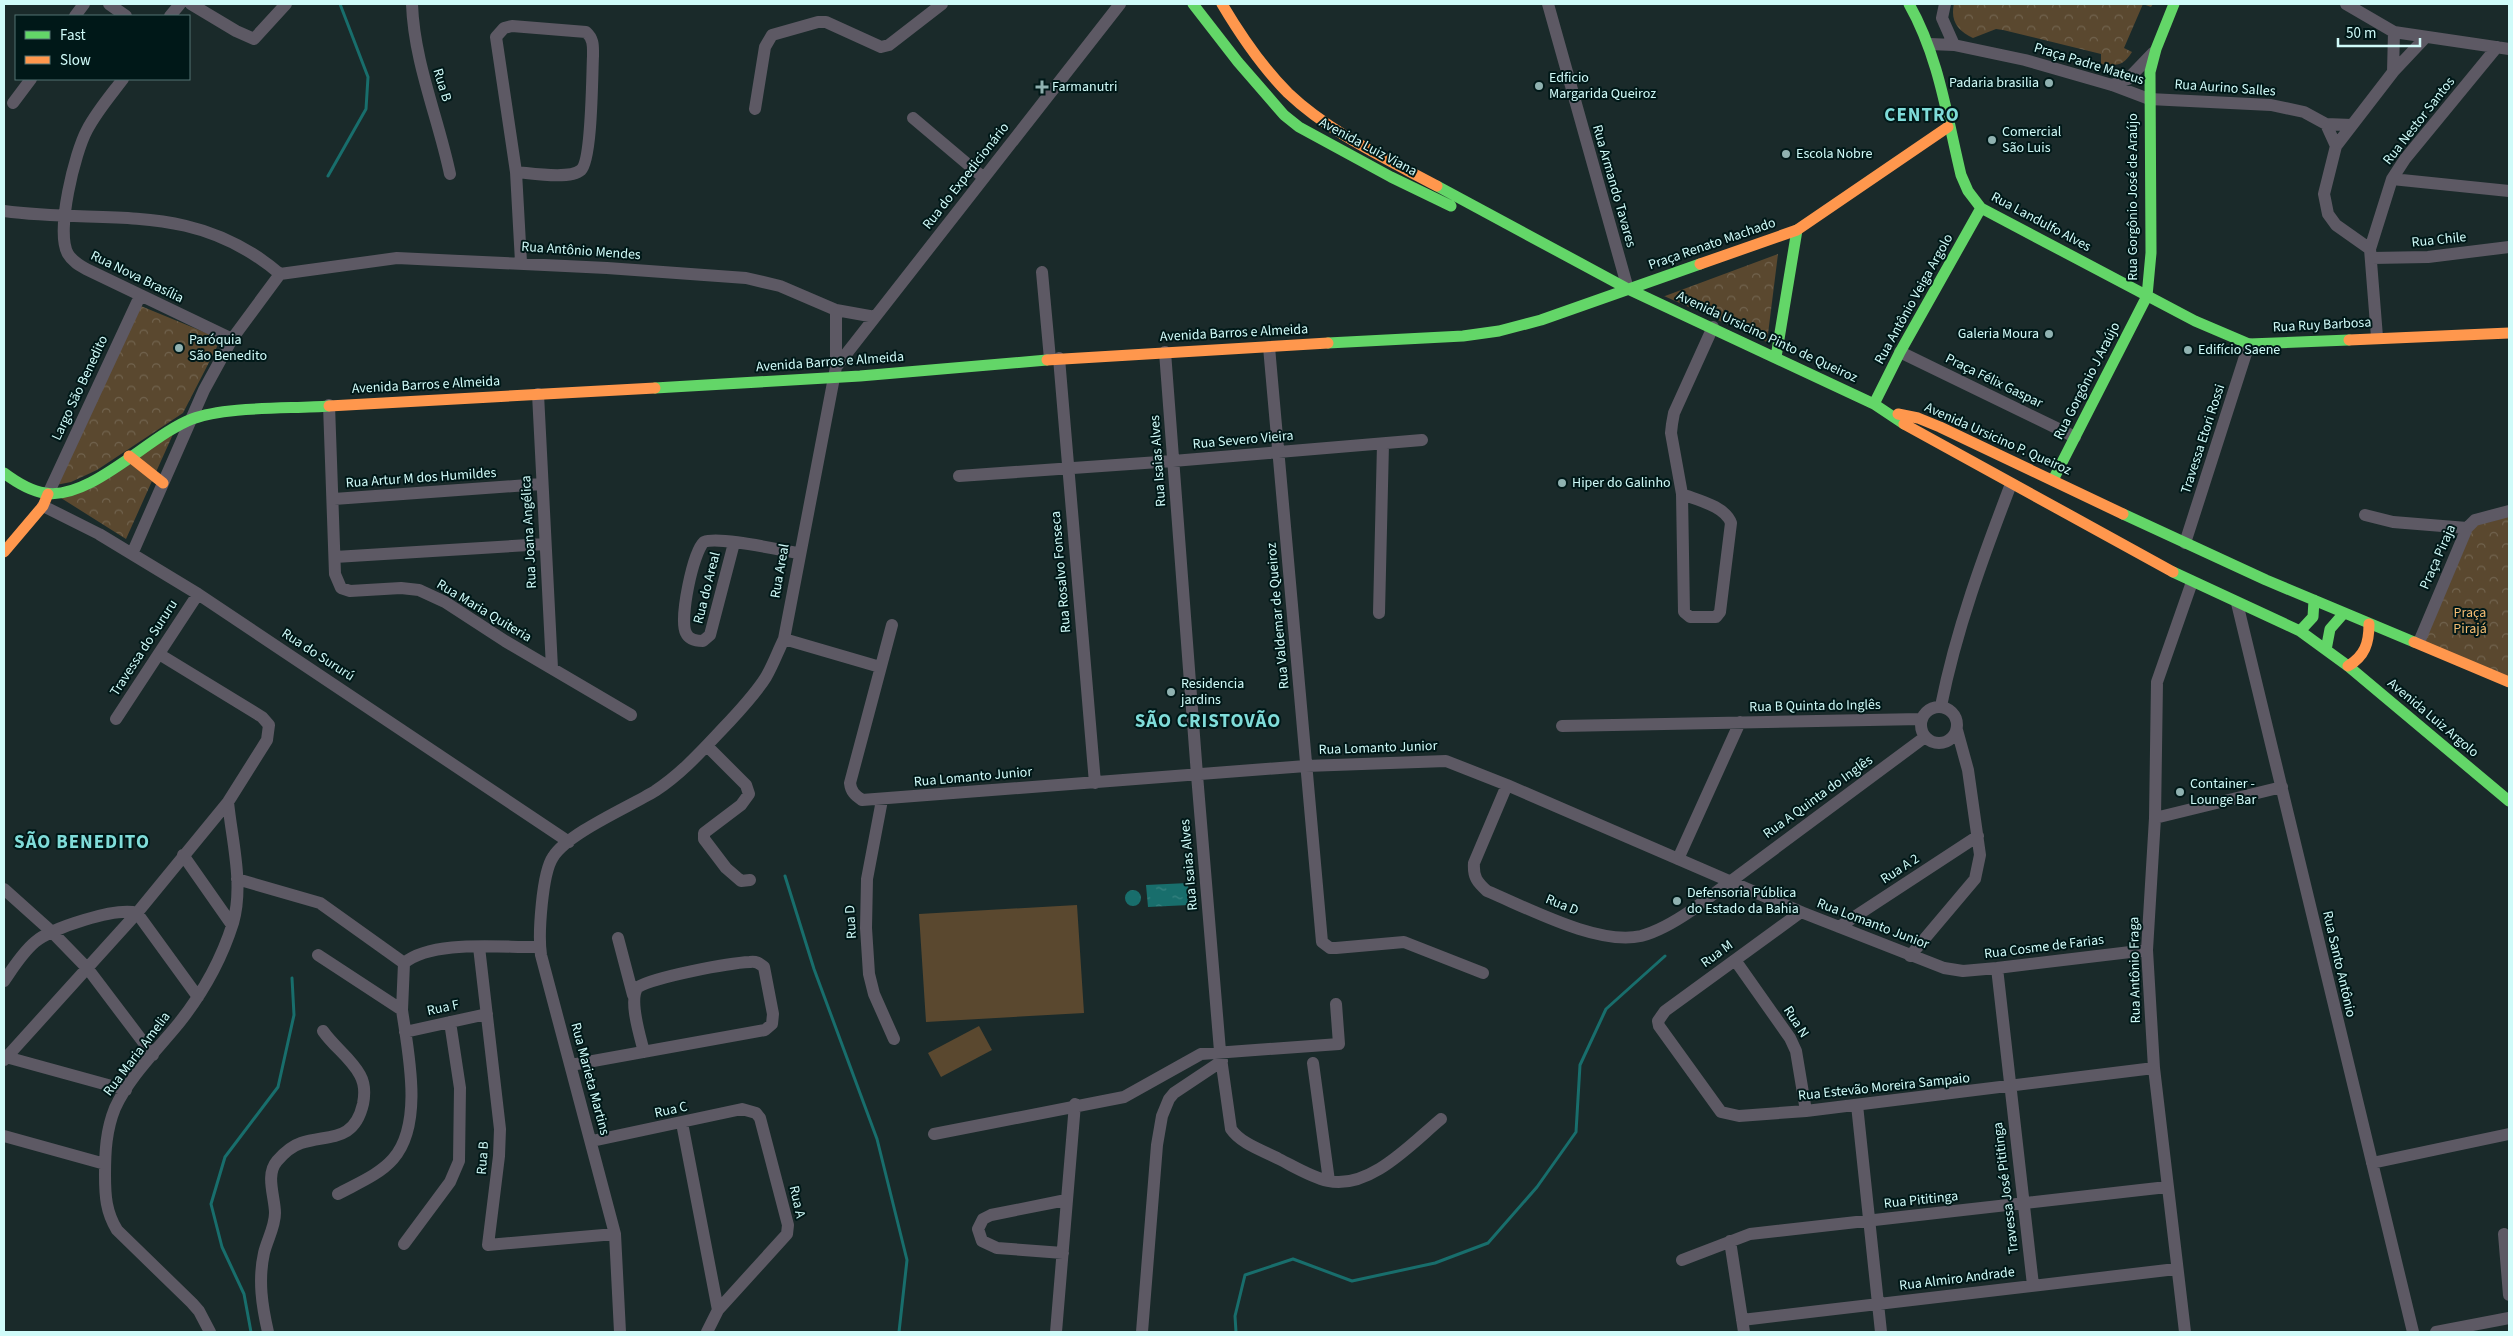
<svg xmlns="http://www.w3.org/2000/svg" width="2513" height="1336" font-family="'Source Sans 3',sans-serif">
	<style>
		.park { fill: url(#park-crowns) }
		.pitch { fill: #5a482f }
		.water { fill: url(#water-ripples) }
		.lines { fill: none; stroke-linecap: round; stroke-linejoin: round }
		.stream { stroke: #186e6c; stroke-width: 3 }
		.street { stroke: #5d5964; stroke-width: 12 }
		.fast { stroke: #63d668; stroke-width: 11 }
		.slow { stroke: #ff974d; stroke-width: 11 }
		.poi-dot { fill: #90b2b1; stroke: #001818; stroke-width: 2 }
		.labels { text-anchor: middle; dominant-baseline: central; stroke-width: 4; stroke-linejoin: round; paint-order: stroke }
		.street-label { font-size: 14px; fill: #d0fbf9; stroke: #001818 }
		.poi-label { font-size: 14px; fill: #d0fbf9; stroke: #001818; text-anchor: start }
		.park-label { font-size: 14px; fill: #f5bd74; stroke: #001818 }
		.district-label { font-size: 19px; font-weight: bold; letter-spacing: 1px; fill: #7fdcd9; stroke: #001818 }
	</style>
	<defs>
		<pattern id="park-crowns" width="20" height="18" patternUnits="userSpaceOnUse" patternTransform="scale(1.25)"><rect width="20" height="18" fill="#5a482f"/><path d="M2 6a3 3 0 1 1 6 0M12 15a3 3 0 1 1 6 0" fill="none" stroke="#71634e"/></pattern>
		<pattern id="water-ripples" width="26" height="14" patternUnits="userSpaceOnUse" patternTransform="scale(1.25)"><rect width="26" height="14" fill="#186e6c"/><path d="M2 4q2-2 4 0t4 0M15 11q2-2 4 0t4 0" fill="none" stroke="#398482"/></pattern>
	</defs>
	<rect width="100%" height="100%" fill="#1a2a2a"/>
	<path class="park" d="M1954,4h199l-2,3 -8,-3 -19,44 8,4c-9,14 -14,14 -31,12v-10l-98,-24 -7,-1 -23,9c-15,-7 -23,-17 -19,-34z
		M1778,254l-11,88 -103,-46h1z
		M136,304l85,35 -38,74 -86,57 -26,12 -20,4z
		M174,432l-48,107 -65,-41z
		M2509,511v171l-90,-40 48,-114z"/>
	<path class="pitch" d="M1077,905l7,108 -158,9 -7,-108z
		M979,1026l13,24 -51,27 -13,-24z"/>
	<path class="water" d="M1188,883l1,22 -41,2 -2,-22z
		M1125 898a8 8 0 1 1 16 0a8 8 0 1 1-16 0Z"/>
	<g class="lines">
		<path class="stream" d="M328,176l38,-67 2,-32 -28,-73
			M785,876l29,93 63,170 30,121 -8,72
			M251,1332l-7,-38 -22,-47 -11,-43 14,-47 53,-70 16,-72 -2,-37
			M1236,1332l-1,-16 10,-41 48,-16 59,22 83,-18 53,-20 49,-56 39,-55 4,-67 26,-56 59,-53"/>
		<path class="street" d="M109,4l17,12
			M191,4l45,27 18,8 32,-35
			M412,4c2,58 26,113 38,170
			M1548,4l80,285
			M1945,4l-3,14 12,27
			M2346,4l48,28 115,17
			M75,16l9,-12
			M170,16l10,-12
			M1930,44l24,1 71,15 87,25 37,14 122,6 33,7 22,12 26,1
			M2393,72l1,-40
			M123,79c-12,16 -26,32 -36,51 -12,22 -32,102 -19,124 4,7 11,11 18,15l146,70
			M2112,85l16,-6 25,-26
			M13,103l18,-24
			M755,109l10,-62 7,-12 46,-13h8l55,25 8,-2 53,-41
			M913,118l71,60
			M2326,124l10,22 -12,48 4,20 8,11 34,24
			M2336,146l57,-74 32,-34
			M516,172c14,1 54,8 65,-2 11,-10 11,-95 12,-114 0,-9 1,-17 -7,-24l-74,-6 -8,2 -8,9 20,135 5,90
			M2392,179l117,12
			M4,211c103,14 188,-12 276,63
			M2372,258l56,-1 81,-10
			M1042,272l8,87
			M280,274l117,-16 210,10 139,10 34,8 56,24 39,7
			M2377,337l-7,-88 22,-70 13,-20 92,-112
			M1269,347l53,595 8,6h6l68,-6 79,31
			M1165,352l32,423 23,276 11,78c10,15 33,22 48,30 16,8 32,18 49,22 42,9 84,-38 113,-62
			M1900,352l175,85
			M1059,358l36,425
			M836,367l284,-363
			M538,394l14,274
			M329,405l6,169 6,14 9,3 51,-3 18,2 26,12 60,39 126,74
			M959,476l214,-15 249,-21
			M48,494l92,-198
			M1682,494c15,6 43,12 49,29l-11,89 -4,5h-26l-6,-5 -2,-118 -11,-61 1,-9 2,-11 39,-86
			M334,499l207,-15
			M43,506l56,28 99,60 371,248
			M2365,515l28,7 74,6
			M734,543l-24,92 -7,6c-7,0 -14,-1 -17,-8 -7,-14 7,-81 18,-91 15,-6 75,8 94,11
			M2185,543l64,-199
			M132,554l72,-164 28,-51 48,-65
			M335,557l210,-13
			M2237,603l176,729
			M1379,613l4,-169
			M892,625l-42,158c1,9 5,12 12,17l444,-34 140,-5 61,24 294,127 143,56 19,3 34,-3 150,-18
			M784,639l96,28
			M2419,642l48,-114 8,-8 34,-9
			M1941,706c15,-76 42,-149 70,-222
			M1921 725a18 18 0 1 1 36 0a18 18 0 1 1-36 0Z
			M116,719l82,-125
			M1562,726l359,-7
			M707,746l39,39 3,9 -8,11 -37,28v6l22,29 15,13 9,-1
			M1507,785l-33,78c-1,14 3,19 13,28 41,17 111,55 154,45 19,-5 35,-15 51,-26l233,-173
			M882,800l-15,79 -1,49 3,46 5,20 20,45
			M2155,818l127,-31
			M183,855l49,70
			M1678,859l62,-137
			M237,879l83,24 84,60 -2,47
			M4,889l48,43 36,37 65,86
			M1801,912l-136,99 -7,10 1,5 62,86 18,4 67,-5 348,-43
			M1839,927l139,-91
			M618,938l15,57
			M479,947l21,182 -1,27 -11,89 127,-11
			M318,955l84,55c6,42 22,114 -9,149 -14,16 -37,25 -55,35
			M1910,956l65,-77 5,-24 -12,-85 -11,-40
			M1735,960l55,78 6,13 10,60
			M404,963c29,-24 99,-15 136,-16
			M1997,968l36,317
			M4,981c9,-13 18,-28 31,-39 16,-14 81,-35 102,-29l61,84
			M405,1032l82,-18
			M6,1057l120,33
			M4,1060l133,-147 91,-111 39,-62 2,-15 -7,-8 -103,-63
			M1313,1063l16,118
			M571,1065l194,-35 7,-6 1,-10 -9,-47c-5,-4 -8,-6 -14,-5 -22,1 -95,15 -112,25 -10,12 2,49 6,65
			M1857,1105l24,227
			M682,1123l36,187
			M934,1134l190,-37 77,-43 138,-10 -3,-40
			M4,1136l101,28
			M592,1141l150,-32 14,4 4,5 28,107 -1,9 -69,76 -11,22
			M2372,1163l137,-29
			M2504,1234l5,61
			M1730,1241l14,91
			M404,1244l46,-62 9,-21 1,-73 -10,-66
			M1063,1253l-66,-5 -15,-7 -4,-12 5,-10 8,-4 75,-15
			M1682,1260l68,-26 417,-47
			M1742,1320l434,-51
			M210,1332l-11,-21 -7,-8 -75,-73c-11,-18 -12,-34 -12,-55 0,-23 1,-45 10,-67 14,-31 42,-58 64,-85 23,-29 43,-65 54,-100 11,-38 -1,-82 -5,-121
			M268,1332c-6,-26 -10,-52 -4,-79 3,-13 11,-26 11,-40 0,-16 -10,-38 2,-52 6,-7 15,-15 24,-18 27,-9 53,0 62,-39 2,-10 2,-20 -3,-29 -9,-17 -26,-28 -37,-44
			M620,1332l-5,-98 -74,-279c-3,-20 1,-82 12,-98 15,-24 76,-50 102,-66 29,-19 51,-45 75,-70 13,-14 26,-28 36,-44 7,-12 12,-26 18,-38l52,-272v-57
			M1056,1332l19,-228
			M1142,1332l15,-187 5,-29 7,-17 5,-6 48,-32
			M2185,1332l-31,-264 -7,-118 8,-132 2,-136 35,-100
			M2436,1332l73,-14"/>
		<path class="fast" d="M1193,4l45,58 46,53 15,12 92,50 60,29
			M1909,4c30,53 38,113 52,171l7,16 13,17 214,113 54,23 100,-4
			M1437,186l191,103 246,115 30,20
			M1328,343l135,-7 36,-5 42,-11 159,-56
			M1776,357l21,-127
			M655,388l205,-12 187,-16
			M1874,404l26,-52 81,-144
			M4,473c12,9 26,18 41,20 45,8 105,-58 147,-74 33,-13 100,-10 137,-13
			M2053,480l94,-184 4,-43 -1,-181 6,-23 18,-45
			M2123,514l143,66 148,62
			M2173,572l127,59 48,35 161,135
			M2300,631l13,-14 1,-17
			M2326,650l4,-21 14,-16"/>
		<path class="slow" d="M1222,4c19,32 40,63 66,89 42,40 99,66 149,93
			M1700,264l97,-34 151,-103
			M2349,340l160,-7
			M1047,360l281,-17
			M329,406l326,-18
			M1898,414l20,4 22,9 183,87
			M1904,424l269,148
			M129,456l34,27
			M4,552l39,-46 5,-12
			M2414,642l95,40
			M2348,666c17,-10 21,-23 21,-42"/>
	</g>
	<g class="poi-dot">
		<circle cx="2049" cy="83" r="5"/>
		<circle cx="1539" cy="86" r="5"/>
		<path d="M1039.5 79.5h5v5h5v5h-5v5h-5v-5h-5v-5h5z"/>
		<circle cx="1992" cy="140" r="5"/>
		<circle cx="1786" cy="154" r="5"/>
		<circle cx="2049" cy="334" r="5"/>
		<circle cx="179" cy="348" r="5"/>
		<circle cx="2188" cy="350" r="5"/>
		<circle cx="1562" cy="483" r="5"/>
		<circle cx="1171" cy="692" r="5"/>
		<circle cx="2180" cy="792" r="5"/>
		<circle cx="1677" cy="901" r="5"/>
	</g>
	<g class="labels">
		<g class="street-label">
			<text transform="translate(2089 64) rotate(17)">Praça Padre Mateus</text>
			<text transform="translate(442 85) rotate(73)">Rua B</text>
			<text transform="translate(2225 88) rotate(4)">Rua Aurino Salles</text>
			<text transform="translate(2419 121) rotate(-52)">Rua Nestor Santos</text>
			<text transform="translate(1368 147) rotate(28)">Avenida Luiz Viana</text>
			<text transform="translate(966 176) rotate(-52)">Rua do Expedicionário</text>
			<text transform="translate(1614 186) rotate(74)">Rua Armando Tavares</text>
			<text transform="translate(2133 197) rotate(-90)">Rua Gorgônio José de Araújo</text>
			<text transform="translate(2041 222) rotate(28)">Rua Landulfo Alves</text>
			<text transform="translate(2439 240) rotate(-6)">Rua Chile</text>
			<text transform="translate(1712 244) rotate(-19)">Praça Renato Machado</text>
			<text transform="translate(581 251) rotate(4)">Rua Antônio Mendes</text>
			<text transform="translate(137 277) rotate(26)">Rua Nova Brasília</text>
			<text transform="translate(1914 299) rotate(-61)">Rua Antônio Veiga Argolo</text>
			<text transform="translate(2322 325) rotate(-3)">Rua Ruy Barbosa</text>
			<text transform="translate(1234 333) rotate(-3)">Avenida Barros e Almeida</text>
			<text transform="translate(1767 337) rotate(25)">Avenida Ursicino Pinto de Queiroz</text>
			<text transform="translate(830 362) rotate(-4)">Avenida Barros e Almeida</text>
			<text transform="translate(1994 381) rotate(26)">Praça Félix Gaspar</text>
			<text transform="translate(2087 381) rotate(-63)">Rua Gorgônio J Araújo</text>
			<text transform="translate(426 385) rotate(-3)">Avenida Barros e Almeida</text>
			<text transform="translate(80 388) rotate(-65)">Largo São Benedito</text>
			<text transform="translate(1998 439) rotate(24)">Avenida Ursicino P. Queiroz</text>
			<text transform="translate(2203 439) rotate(-72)">Travessa Etori Rossi</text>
			<text transform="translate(1243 440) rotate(-5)">Rua Severo Vieira</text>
			<text transform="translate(1158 461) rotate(-94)">Rua Isaias Alves</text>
			<text transform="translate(421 478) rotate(-4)">Rua Artur M dos Humildes</text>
			<text transform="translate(529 532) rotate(-93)">Rua Joana Angélica</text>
			<text transform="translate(2438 557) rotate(-66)">Praça Piraja</text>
			<text transform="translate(780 571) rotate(-80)">Rua Areal</text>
			<text transform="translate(1061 572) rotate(-95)">Rua Rosalvo Fonseca</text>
			<text transform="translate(707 588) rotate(-76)">Rua do Areal</text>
			<text transform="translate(484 611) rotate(31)">Rua Maria Quiteria</text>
			<text transform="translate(1278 616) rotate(-95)">Rua Valdemar de Queiroz</text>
			<text transform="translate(144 648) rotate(-57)">Travessa do Sururu</text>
			<text transform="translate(318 655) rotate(33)">Rua do Sururú</text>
			<text transform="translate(1815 706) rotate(-1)">Rua B Quinta do Inglês</text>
			<text transform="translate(2433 718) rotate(40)">Avenida Luiz Argolo</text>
			<text transform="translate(1378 748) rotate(-2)">Rua Lomanto Junior</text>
			<text transform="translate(973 777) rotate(-5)">Rua Lomanto Junior</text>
			<text transform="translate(1818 797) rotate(-36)">Rua A Quinta do Inglês</text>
			<text transform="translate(1189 865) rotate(-95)">Rua Isaias Alves</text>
			<text transform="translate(1900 869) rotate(-33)">Rua A 2</text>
			<text transform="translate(1562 905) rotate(22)">Rua D</text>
			<text transform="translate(851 922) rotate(-93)">Rua D</text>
			<text transform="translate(1873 924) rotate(21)">Rua Lomanto Junior</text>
			<text transform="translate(2044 947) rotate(-7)">Rua Cosme de Farias</text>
			<text transform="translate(1717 954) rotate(-36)">Rua M</text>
			<text transform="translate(2339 964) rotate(77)">Rua Santo Antônio</text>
			<text transform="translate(2135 970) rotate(-91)">Rua Antônio Fraga</text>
			<text transform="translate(443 1008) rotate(-12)">Rua F</text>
			<text transform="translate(1796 1022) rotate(57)">Rua N</text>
			<text transform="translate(137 1054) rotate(-53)">Rua Maria Amelia</text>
			<text transform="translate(590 1079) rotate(75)">Rua Marieta Martins</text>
			<text transform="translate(1884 1087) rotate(-6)">Rua Estevão Moreira Sampaio</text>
			<text transform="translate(671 1110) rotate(-12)">Rua C</text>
			<text transform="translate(483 1158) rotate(-86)">Rua B</text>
			<text transform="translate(2006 1188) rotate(-97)">Travessa José Pititinga</text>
			<text transform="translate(1921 1200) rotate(-6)">Rua Pititinga</text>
			<text transform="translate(797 1202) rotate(77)">Rua A</text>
			<text transform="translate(1957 1279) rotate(-7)">Rua Almiro Andrade</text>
		</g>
		<g class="poi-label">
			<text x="1549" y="78">Edficio<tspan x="1549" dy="16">Margarida Queiroz</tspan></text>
			<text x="2039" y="83" text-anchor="end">Padaria brasilia</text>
			<text x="1052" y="87">Farmanutri</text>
			<text x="2002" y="132">Comercial<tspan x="2002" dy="16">São Luis</tspan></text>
			<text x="1796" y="154">Escola Nobre</text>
			<text x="2039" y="334" text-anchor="end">Galeria Moura</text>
			<text x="189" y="340">Paróquia<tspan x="189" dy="16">São Benedito</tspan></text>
			<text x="2198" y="350">Edifício Saene</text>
			<text x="1572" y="483">Hiper do Galinho</text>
			<text x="1181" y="684">Residencia<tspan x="1181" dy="16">jardins</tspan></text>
			<text x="2190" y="784">Container -<tspan x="2190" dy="16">Lounge Bar</tspan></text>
			<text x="1687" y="893">Defensoria Pública<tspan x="1687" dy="16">do Estado da Bahia</tspan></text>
		</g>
		<g class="park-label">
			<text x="2470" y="613">Praça<tspan x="2470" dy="16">Pirajá</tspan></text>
		</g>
		<g class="district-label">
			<text x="1922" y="115">CENTRO</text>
			<text x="1208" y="721">SÃO CRISTOVÃO</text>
			<text x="82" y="842">SÃO BENEDITO</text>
		</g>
	</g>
	<rect width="2513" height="1336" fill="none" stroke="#d0fbf9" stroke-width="10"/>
	<rect x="15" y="15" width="175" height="65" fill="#001818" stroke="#537372"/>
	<rect x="25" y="31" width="25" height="8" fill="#63d668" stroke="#537372"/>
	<text x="60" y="40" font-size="15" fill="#d0fbf9">Fast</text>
	<rect x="25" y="56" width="25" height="8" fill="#ff974d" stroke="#537372"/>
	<text x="60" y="65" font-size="15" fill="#d0fbf9">Slow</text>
	<path d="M2338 38v8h82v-8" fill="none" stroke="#d0fbf9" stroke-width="2.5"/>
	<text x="2346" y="38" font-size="15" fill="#d0fbf9" stroke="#001818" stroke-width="4" paint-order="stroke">50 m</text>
</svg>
